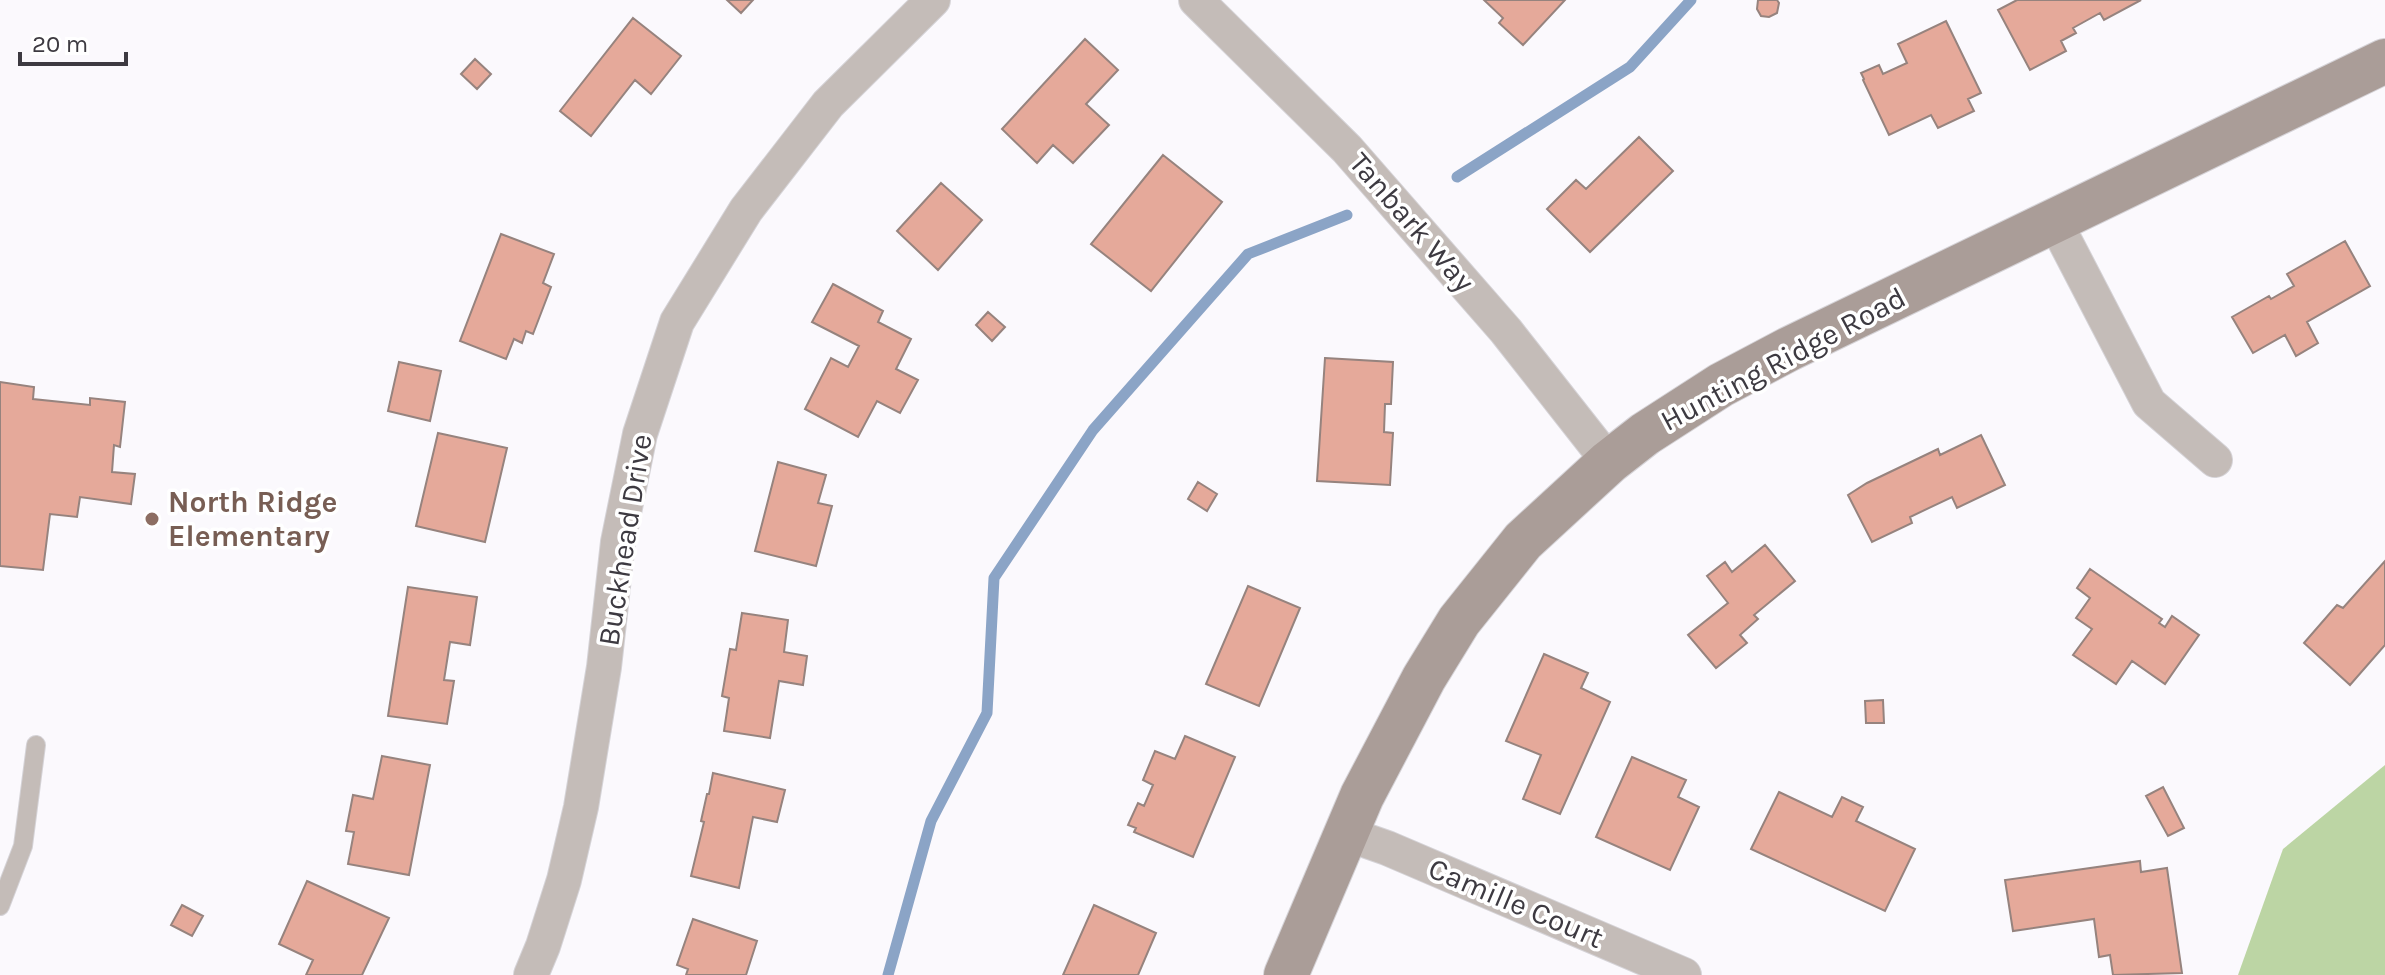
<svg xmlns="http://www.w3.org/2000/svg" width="2385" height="975" font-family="Karla,sans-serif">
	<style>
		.green { fill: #bcd5a4 }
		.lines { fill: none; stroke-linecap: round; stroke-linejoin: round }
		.stream { stroke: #8ba4c6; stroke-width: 11 }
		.building { fill: #e5a99a; stroke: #96837e; stroke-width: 2 }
		.lane-casing { stroke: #d5d3d7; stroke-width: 20 }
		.street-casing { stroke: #d5d3d7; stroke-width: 36 }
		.secondary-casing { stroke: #d5d3d7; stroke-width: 46 }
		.lane { stroke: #c4bcb8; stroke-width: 18 }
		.street { stroke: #c4bcb8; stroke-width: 34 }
		.secondary { stroke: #aa9d98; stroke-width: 44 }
		.education-dot { fill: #8d6e63; stroke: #fff; stroke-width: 3 }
		.labels { text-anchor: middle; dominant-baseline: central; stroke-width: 7; stroke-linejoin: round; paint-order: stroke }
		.street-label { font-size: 30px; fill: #3d3a41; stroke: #fff }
		.education-label { font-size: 30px; font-weight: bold; fill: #785e54; stroke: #fff; text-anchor: start }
	</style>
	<rect width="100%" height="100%" fill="#fbf9fd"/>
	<path class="green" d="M2385,765v210h-147l45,-126z"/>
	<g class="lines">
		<path class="stream" d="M1457,177l173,-110 61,-67
			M888,975l43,-154 56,-108 7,-135 99,-148 155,-176 99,-39"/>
	</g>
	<path class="building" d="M727,0h26l-12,13z
		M1484,0h81l-42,45 -24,-22 4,-5z
		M1758,0h19l2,3 -2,10 -8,4 -8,-1 -4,-7z
		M2017,0h124l-37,20 -4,-7 -27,15 3,5 -15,8 5,10 -36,19 -32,-60z
		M633,18l48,38 -30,38 -16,-14 -44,56 -31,-25z
		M1946,21l35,72 -13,6 6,12 -36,17 -7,-13 -42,20 -26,-55 1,-1 -3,-6 18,-8 4,9 24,-11 -9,-19z
		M1085,39l33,31 -32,34 23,21 -36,38 -20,-18 -16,18 -35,-34z
		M475,59l16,15 -14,15 -16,-15z
		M1639,137l34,34 -83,81 -43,-43 29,-29 10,9z
		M1163,155l59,47 -71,89 -60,-47z
		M941,183l41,37 -44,50 -41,-39z
		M501,234l53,20 -11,29 8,4 -18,47 -7,-3 -4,12 -8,-4 -8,20 -46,-18z
		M2345,241l25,45 -63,36 11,21 -22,13 -11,-21 -32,18 -21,-36 37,-21 2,3 23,-13 -7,-12z
		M833,284l50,27 -5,11 33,17 -15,30 22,11 -18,33 -23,-12 -19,36 -53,-28 26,-51 17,9 11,-21 -47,-24z
		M988,312l17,15 -13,14 -16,-16z
		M1325,358l68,4 -2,42h-6l-1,28 9,1 -3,52 -73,-4z
		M399,362l42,9 -11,50 -42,-10z
		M0,382l34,5 -1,12 57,6v-7l35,4 -5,45 -6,-2 -2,27 23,2 -4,30 -51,-7 -3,20 -27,-3 -7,56 -43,-4z
		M438,433l69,15 -22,94 -69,-16z
		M1981,435l24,50 -48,23 -5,-11 -42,20 2,6 -40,19 -24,-47 19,-12 71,-34 2,6z
		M778,462l48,13 -8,28 14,3 -16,60 -61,-15z
		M1198,482l19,12 -10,17 -19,-12z
		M1765,545l30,36 -41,34 4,4 -18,16 7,8 -31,25 -28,-33 40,-32 -21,-27 18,-14 7,10z
		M2385,561v84l-35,40 -46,-42 33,-38 6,3z
		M2090,569l72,50 -3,4 6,4 7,-11 27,19 -34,49 -33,-23 -16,23 -43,-29 19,-26 -16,-11 14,-20 -13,-10z
		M1248,586l52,22 -41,98 -53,-22z
		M408,587l69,10 -7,48 -20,-3 -6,38 10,1 -7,43 -59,-8z
		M742,613l46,7 -4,32 23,4 -4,29 -24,-4 -9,57 -46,-7 5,-33 -7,-2 8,-47 6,1z
		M1544,654l44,19 -7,15 29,14 -50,112 -37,-15 18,-44 -35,-14z
		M1883,700l1,23h-18l-1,-22z
		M1185,736l50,21 -42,100 -59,-25 2,-4 -8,-3 10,-22 6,3 9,-21 -10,-5 12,-29 20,8z
		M382,756l48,9 -21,110 -61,-11 6,-32 -8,-1 7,-36 20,4z
		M1632,757l54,23 -8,17 21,10 -29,63 -74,-33z
		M713,773l72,17 -8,32 -24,-5 -14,71 -48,-12 13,-54 -3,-1 6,-27h2z
		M2163,787l21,41 -16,8 -22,-40z
		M1779,792l53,25 10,-20 21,10 -7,14 59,28 -30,62 -134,-62z
		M2140,861l1,11 26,-4 15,105 -69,2 -3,-20 -11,2 -5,-38 -81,12 -8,-51z
		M307,881l82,37 -27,57h-56l7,-15 -34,-16z
		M182,905l21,11 -11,20 -21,-11z
		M1094,905l62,28 -18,42h-75z
		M693,919l64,22 -11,34h-60l2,-6 -11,-4z"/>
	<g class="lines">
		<defs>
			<path id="lane" d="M0,906l23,-60 13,-101"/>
			<path id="street" d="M1196,0l151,149 159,182 103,131
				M2054,220l95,183 66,57
				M1347,834l40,14 297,127
				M531,975l12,-29 21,-66 17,-73 23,-140 14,-125 22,-108 37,-112 69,-112 82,-106 105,-104"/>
			<path id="secondary" d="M1286,975l76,-179 62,-118 35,-57 64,-80 86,-79 36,-28 76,-49 68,-36 596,-288"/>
		</defs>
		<use href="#lane" class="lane-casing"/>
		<use href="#street" class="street-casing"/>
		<use href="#secondary" class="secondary-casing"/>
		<use href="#lane" class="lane"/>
		<use href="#street" class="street"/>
		<use href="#secondary" class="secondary"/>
	</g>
	<circle class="education-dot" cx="152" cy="519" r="8"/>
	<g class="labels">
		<g class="street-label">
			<text transform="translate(1412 222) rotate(49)">Tanbark Way</text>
			<text transform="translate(1783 359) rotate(-28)">Hunting Ridge Road</text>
			<text transform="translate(625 540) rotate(-81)">Buckhead Drive</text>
			<text transform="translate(1516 903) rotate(23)">Camille Court</text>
		</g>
		<g class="education-label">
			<text x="168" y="502">North Ridge<tspan x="168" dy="34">Elementary</tspan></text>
		</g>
	</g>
	<path d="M20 52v12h106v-12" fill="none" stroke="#3d3a41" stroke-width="4"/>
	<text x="32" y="52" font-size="24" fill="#3d3a41" stroke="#ffffff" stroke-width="6" paint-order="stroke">20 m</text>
</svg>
